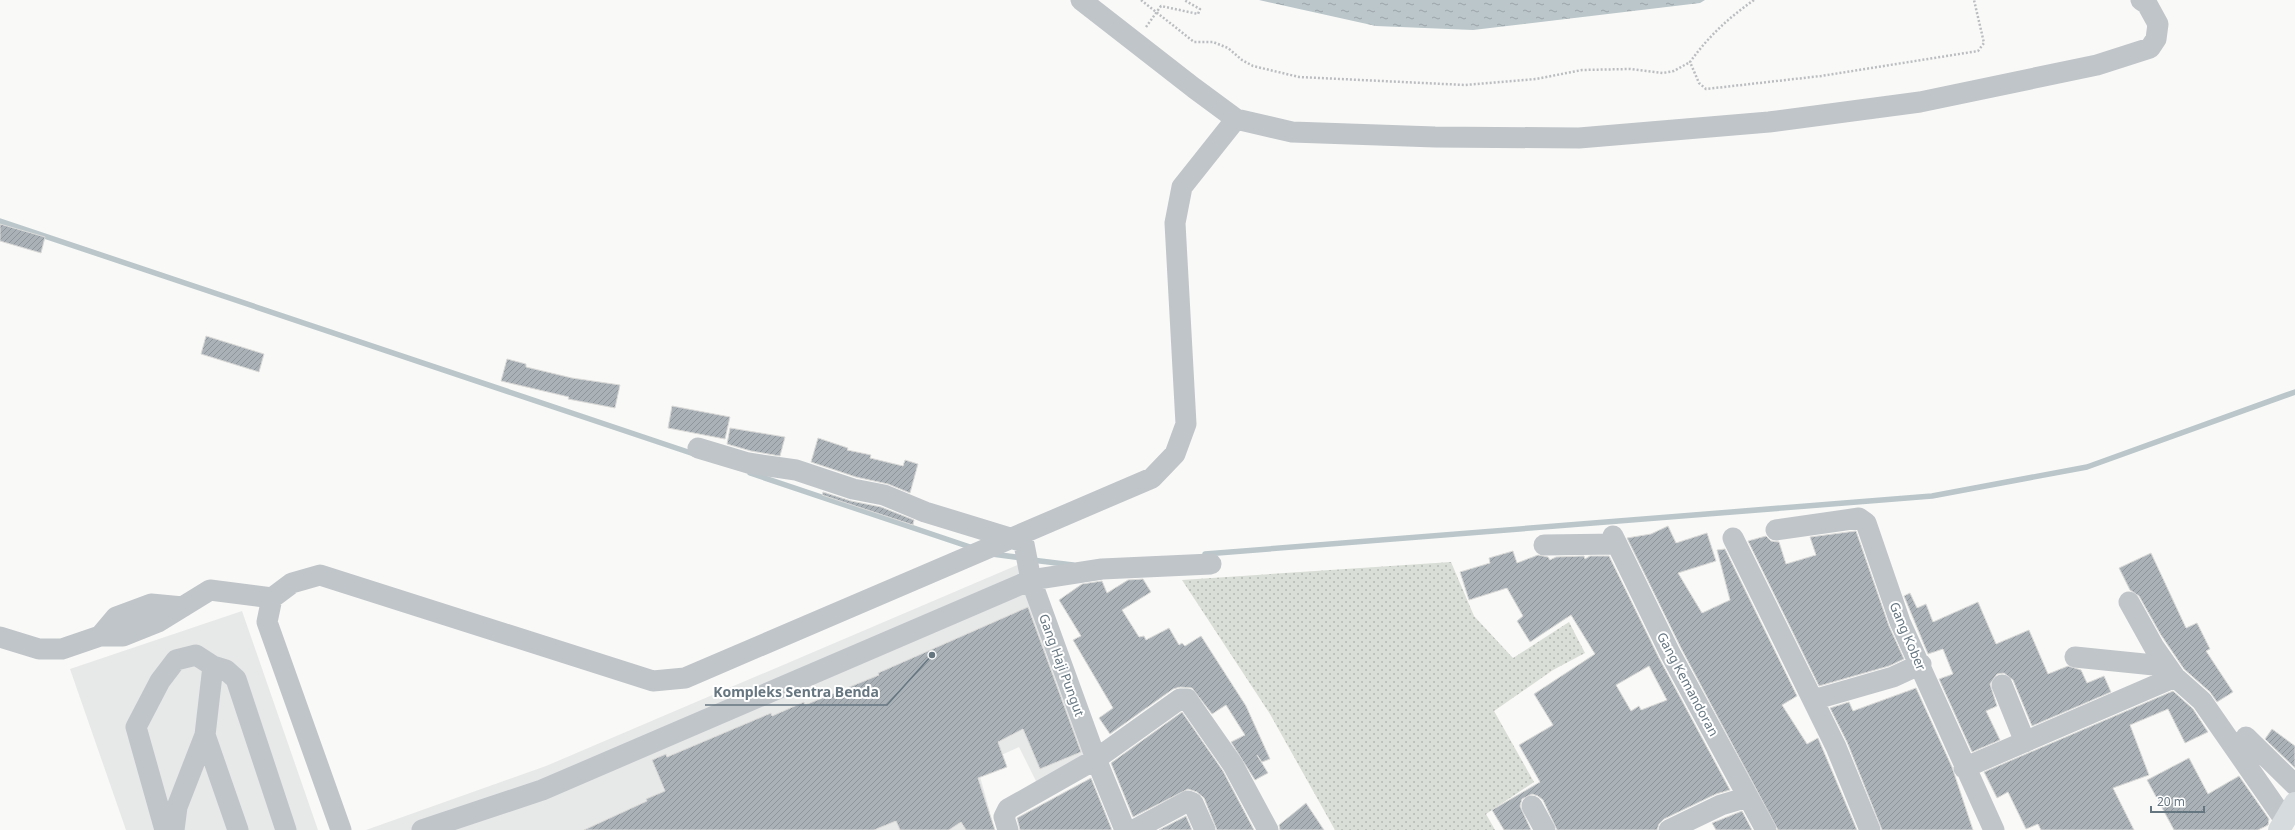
<svg xmlns="http://www.w3.org/2000/svg" width="2295" height="830" font-family="'Noto Sans',sans-serif">
	<style>
		.built { fill: #e7e8e8 }
		.grass { fill: url(#grass-dots) }
		.water { fill: url(#water-ripples) }
		.lines { fill: none; stroke-linecap: round; stroke-linejoin: round }
		.stream { stroke: #bac6ca; stroke-width: 5.5 }
		.building { fill: url(#building-hatch); stroke: #dbdbd9; fill-rule: evenodd }
		.path { stroke: #bbbec1; stroke-width: 2.5; stroke-dasharray: 2 2; stroke-linecap: butt }
		.minor { stroke: #c0c5c9; stroke-width: 21 }
		.major { stroke: #d6dbde; stroke-width: 22 }
		.labels { text-anchor: middle; dominant-baseline: central; stroke-width: 4; stroke-linejoin: round; paint-order: stroke }
		.street-label { font-size: 13px; fill: #667681; stroke: #fff }
		.leader { fill: none; stroke: #667681; stroke-width: 1.5 }
		.callout-dot { fill: #667681; stroke: #fff; stroke-width: 1.5 }
		.callout-label { font-size: 14px; text-anchor: middle; font-weight: bold; fill: #667681; stroke: #fff; stroke-width: 4; stroke-linejoin: round; paint-order: stroke }
	</style>
	<defs>
		<pattern id="grass-dots" width="8" height="8" patternUnits="userSpaceOnUse"><rect width="8" height="8" fill="#d9ded6"/><path d="M2 2h.1M6 6h.1" fill="none" stroke="#b4b9b3" stroke-width="1.8" stroke-linecap="round"/></pattern>
		<pattern id="water-ripples" width="26" height="14" patternUnits="userSpaceOnUse"><rect width="26" height="14" fill="#bac6ca"/><path d="M2 4q2-2 4 0t4 0M15 11q2-2 4 0t4 0" fill="none" stroke="#9ba5a9"/></pattern>
		<pattern id="building-hatch" width="6" height="6" patternUnits="userSpaceOnUse"><rect width="6" height="6" fill="#aab2b8"/><path d="M-1 1l2-2M0 6l6-6M5 7l2-2" fill="none" stroke="#8e959b"/></pattern>
	</defs>
	<rect width="100%" height="100%" fill="#f9f9f7"/>
	<path class="built" d="M1020,564l81,195 -63,26 -19,-38 -42,19 13,46 -25,18h-599l180,-64z
		M242,611l76,219h-192l-56,-161z"/>
	<path class="grass" d="M1451,562l23,54 39,42 56,-36 16,31 -32,17 -59,41 40,71 -48,32 9,16h-160l-65,-116 -88,-134z"/>
	<path class="water" d="M1259,0h446l-5,3 -227,27 -97,-4z"/>
	<g class="lines">
		<path class="stream" d="M0,221l694,233
			M750,473l223,75
			M992,554l31,4
			M1205,554l727,-58 155,-29 208,-75
			M1032,560l41,5"/>
	</g>
	<path class="building" d="M0,224l45,13 -4,16 -41,-12z
		M206,336l58,18 -5,18 -58,-18z
		M507,359l19,5v3l46,11 48,7 -5,23 -47,-9 1,-2 -68,-16z
		M672,406l58,11 -5,22 -57,-11z
		M730,428l55,9 -5,19 -29,-5 -24,-7z
		M818,438l30,10 -1,2 24,5 -1,3 33,8 2,-6 13,4 -8,29 -22,-9 -32,-7 -45,-15z
		M823,492l28,9 30,6 33,13 -1,5 -91,-30z
		M1668,526l8,17 31,-10 9,28 -38,12 24,40 28,-13 -13,-50 8,-1 72,147 -15,9 25,39 11,-6 39,92h-79l-97,-182 -54,-110 24,-4z
		M1856,531l33,95 15,33 -15,7 -70,20 -71,-145 18,-5 5,5 8,1 7,22 30,-9 -6,-18z
		M1513,551l4,12 21,-8 10,2 2,3 6,-3 28,-1 1,3 5,-3h19l50,102 71,132 -14,4 -52,25 -5,5 -2,6h-100l-14,-30 -5,-4 -6,-2 -10,5 -2,7 11,24h-27l-12,-20 48,-28 -21,-37 34,-20 -19,-31 61,-40 -24,-39 -41,27 -13,-21 6,-5 -16,-28 -38,12 -9,-28 30,-9 -1,-5zM1649,666l18,34 -26,10 -2,-4 -8,5 -15,-26z
		M2151,553l35,75 11,-5 13,26 -4,2 27,41 -16,10 -7,-10 -26,-23 -23,-34 -22,-39 -9,-6 -11,-22z
		M1143,579l8,13 -29,18 17,27 5,-1 2,4 23,-12 10,17 3,-2 3,3 16,-10 45,70 24,53 -8,3 -5,-7 11,18 -13,7 -24,-38 14,-7 -19,-30 -14,9 -20,-26 -12,-1 -7,2 -63,45 -11,-16 14,-10 -40,-68 8,-4 -22,-36 23,-16 20,-3 5,12 21,-13z
		M1910,593l7,15 9,-4 7,18 45,-20 18,42 33,-14 19,44 20,-8 13,4 6,13 17,-7 7,16 -79,34 -19,-46 -9,-7 -7,1 -7,10 7,22 -11,5 14,29 -28,12 -33,-73 14,-5 -10,-25 -15,5 -24,-58z
		M1028,607l53,145 -41,17 -17,-40 -25,13 9,25 -29,11 17,52h-29l-5,-8 -12,8h-49l-4,-9 -22,9h-290l63,-29 -1,-2 19,-8 -13,-31 14,-6 1,3 104,-44 1,3 32,-14 1,3 74,-30 -1,-2z
		M1916,688l36,79 21,63h-91l-35,-88 -17,-34 19,-6 4,9z
		M2173,691l20,18 15,23 -23,11 -17,-34 -38,16 19,50 -36,13 21,42h-93l-3,-6 -12,5 -18,-37 -11,6 -13,-26z
		M1182,712l41,59 31,59h-37l-13,-32 -7,-6 -9,-3 -55,28 -22,-54z
		M2272,729l23,17v22l-30,-29z
		M2189,758l19,36 31,-18 30,43 -1,6 -10,5h-84l-27,-50z
		M1091,778l21,52h-92l-3,-12z
		M1306,803l18,27h-44l-1,-5z
		M1742,811l10,19h-36l-4,-7z
		M1186,816l6,14h-33z"/>
	<g class="lines">
		<path class="path" d="M1141,0l53,42h19l15,6 14,12 11,6 46,11 166,8 71,-6 46,-9 48,-1 33,4 11,-2 16,-9
			M1754,0c-27,19 -45,36 -64,62l9,21 7,6 115,-13 157,-25 6,-8 -10,-43
			M1146,27l15,-21 37,8 2,-5 -16,-9"/>
		<path class="minor" d="M1081,0l113,88 42,31 56,13 143,5 144,1 190,-16 151,-20 177,-37 53,-17 6,-9 2,-15 -11,-20 -6,-4
			M698,448l50,15 48,7 57,19 31,6 41,17 95,29 4,3 7,36 65,179 -88,50 -4,8 4,13
			M1776,530l83,-12 7,5 34,99 94,208
			M1613,536l57,117 96,177
			M1733,538l103,209 34,83
			M1544,545l73,-1
			M100,636l16,-19 35,-13 32,3
			M0,637l39,12h23l38,-13h23l35,-14 52,-32 62,8
			M2075,657l79,8 21,12 27,24 82,118
			M213,666l13,4 10,9 50,151
			M2002,685l23,57
			M1813,700l80,-23 28,-13
			M205,735l33,95
			M2246,737l49,48
			M1964,768l211,-91 -21,-30 -25,-45
			M1532,806l13,24
			M165,830l-29,-103 24,-46 16,-21 20,-5 17,11 -8,69 -28,72 -3,23
			M341,830l-74,-208 5,-24 20,-15 28,-8 333,106 32,-3 467,-200 23,-24 11,-30 -11,-201 7,-36 54,-68
			M422,830l120,-40 489,-210 71,-11 109,-5
			M1125,830l-29,-71 84,-60h7l46,66 35,65
			M1134,830l54,-29 5,2 12,27
			M1669,830l52,-25 27,-8"/>
		<path class="major" d="M2279,830l16,-27"/>
	</g>
	<g class="labels">
		<g class="street-label">
			<text transform="translate(1908 636) rotate(67)">Gang Kober</text>
			<text transform="translate(1062 665) rotate(70)">Gang Haji Pungut</text>
			<text transform="translate(1688 684) rotate(62)">Gang Kemandoran</text>
		</g>
	</g>
	<path class="leader" d="M932 655L887 705H705"/>
	<circle class="callout-dot" cx="932" cy="655" r="4"/>
	<g class="callout-label">
		<text x="796" y="697">Kompleks Sentra Benda</text>
	</g>
	<path d="M2151 806v6h53v-6" fill="none" stroke="#667681" stroke-width="2"/>
	<text x="2157" y="806" font-size="12" fill="#667681" stroke="#ffffff" stroke-width="3" paint-order="stroke">20 m</text>
</svg>
